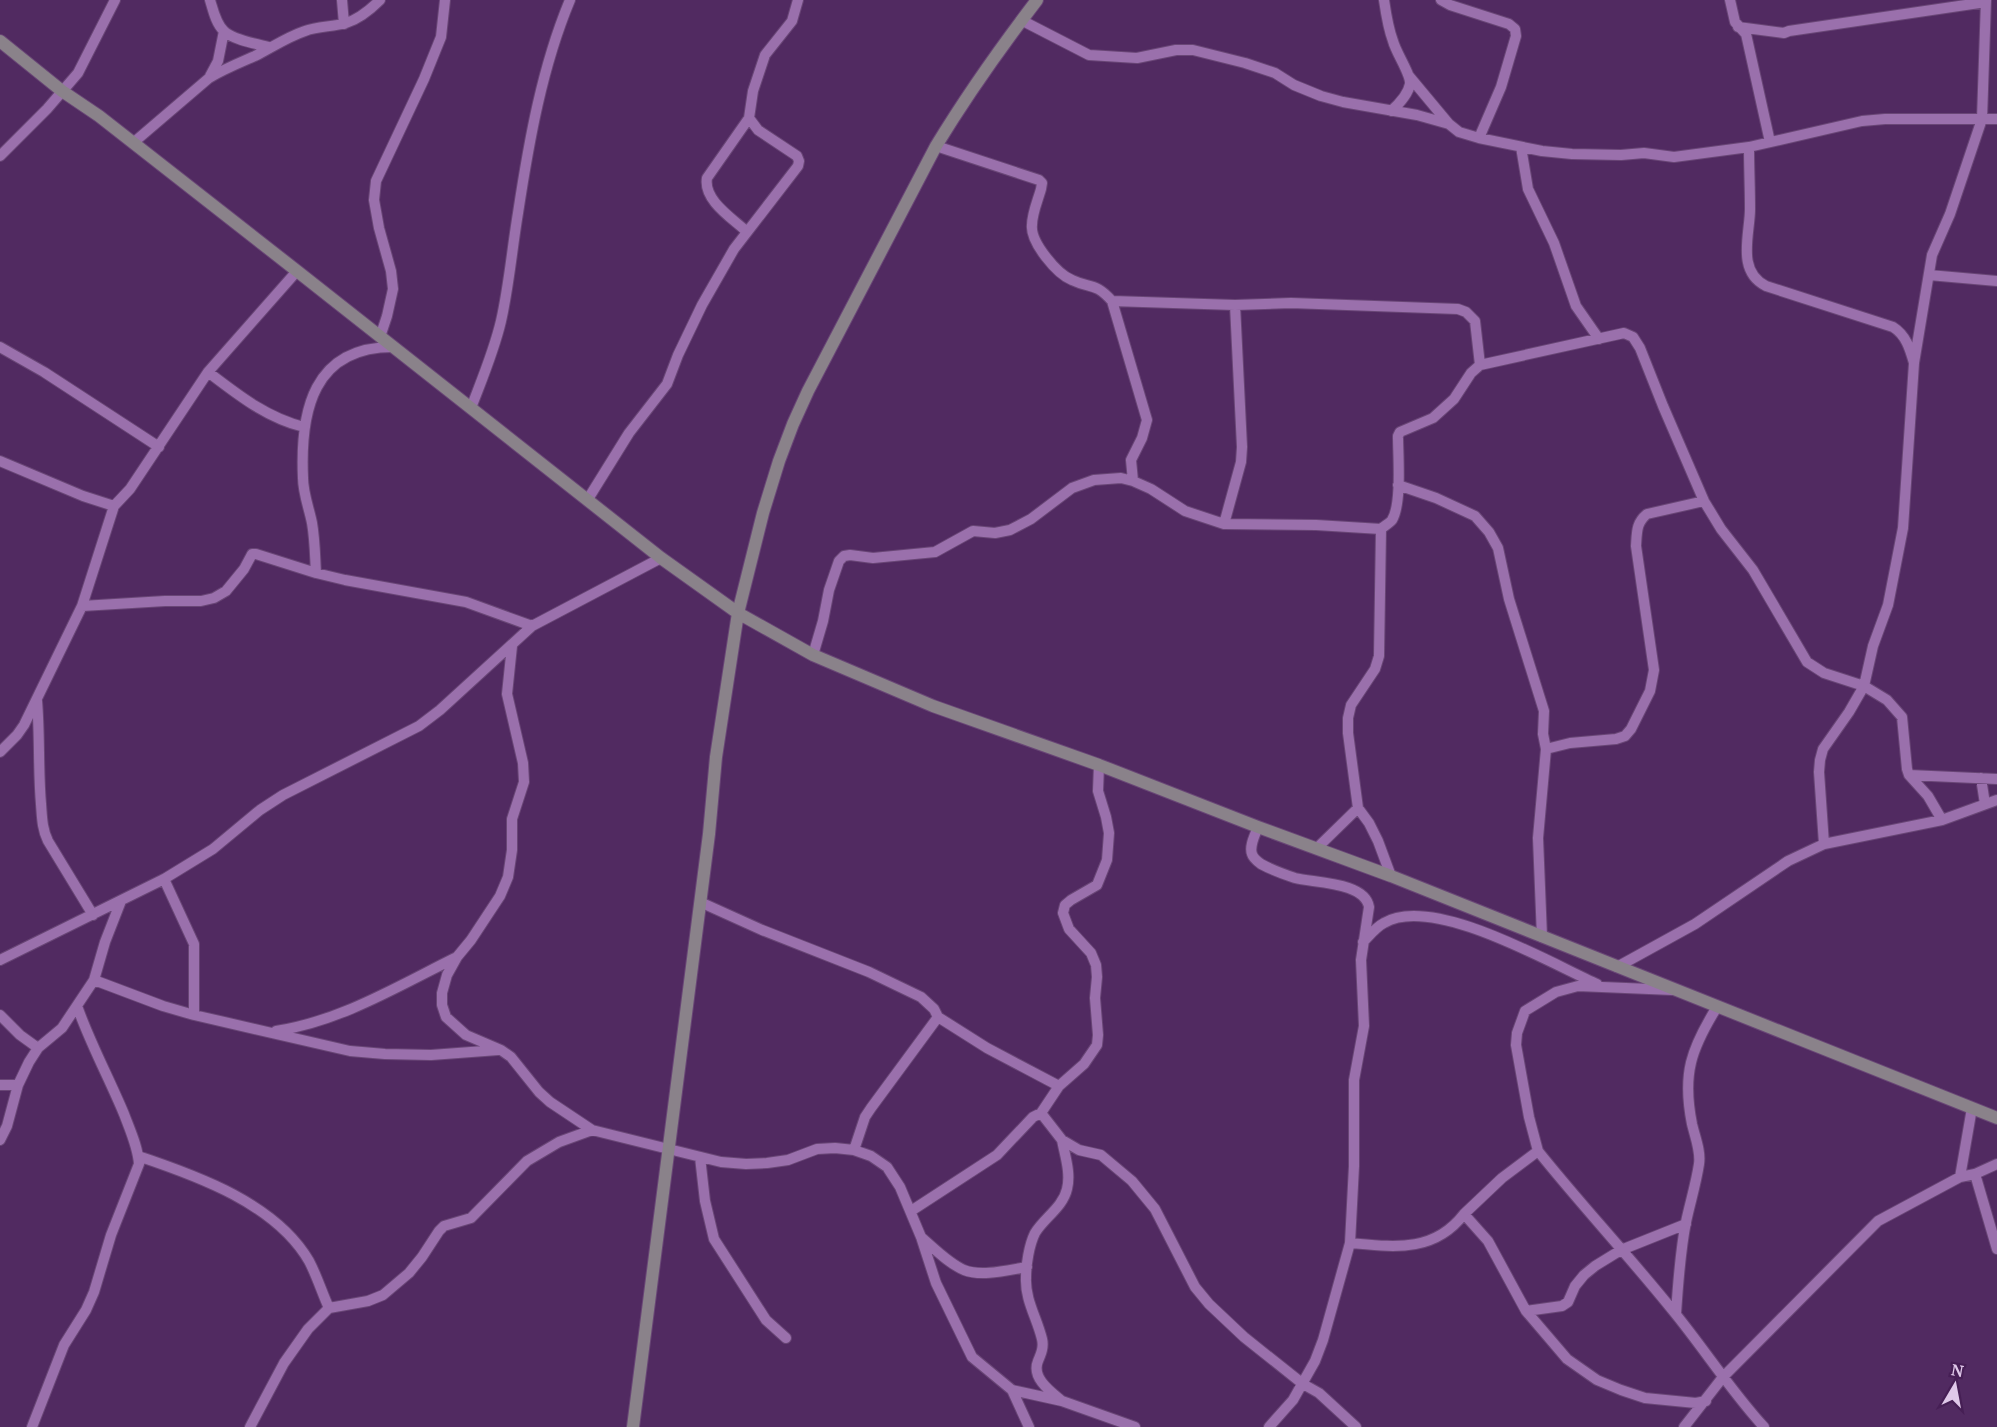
<svg xmlns="http://www.w3.org/2000/svg" width="1997" height="1427" font-family="'PT Serif',serif">
	<style>
		.lines { fill: none; stroke-linecap: round; stroke-linejoin: round }
		.street-casing { stroke: #694676; stroke-width: 12 }
		.secondary-casing { stroke: #694676; stroke-width: 14 }
		.street { stroke: #9a70ac; stroke-width: 10 }
		.secondary { stroke: #8a828a; stroke-width: 12 }
	</style>
	<rect width="100%" height="100%" fill="#512a61"/>
	<g class="lines">
		<defs>
			<path id="street" d="M210,0c3,10 6,24 14,31 9,9 33,13 45,16
				M342,0l2,24
				M1384,0c2,14 4,28 9,41 3,12 18,33 17,43 -2,11 -11,20 -19,27
				M1441,0l9,5 59,19 6,5 1,7 -15,51 -22,51
				M1730,0l5,22 11,12 24,108
				M1021,20l68,35 48,3 39,-8h17l52,13 30,10 19,12 27,11 22,6 74,13 32,9 10,8 20,6 63,13 30,3 49,1 23,-2 30,4 75,-10 113,-26 23,-2h112
				M1738,27l46,6 5,-2 197,-29
				M210,76l8,-15 6,-30
				M1409,76l40,48
				M133,143l76,-65c15,-9 30,-15 46,-22 16,-8 32,-19 50,-25 13,-5 27,-4 41,-8 13,-4 24,-13 34,-23
				M936,146l103,34 3,3 -1,6c-3,11 -9,24 -9,36 -2,17 25,49 40,55 19,9 23,2 40,21l35,119 -5,18 -11,22 2,21
				M1521,147l7,42 26,54 22,63 23,33
				M1749,147c0,21 1,41 1,62 0,25 -14,62 16,77l127,41c13,8 17,22 21,36l18,-108 18,-41 32,-95 4,-119
				M0,156l47,-47 31,-36 37,-73
				M746,231c-14,-13 -43,-31 -39,-53l42,-60
				M1929,275l68,6
				M1112,301l123,4 7,142 -1,15 -17,62
				M1235,305l56,-2 167,6 8,3 9,9 5,44
				M380,337l7,-21 6,-27 -2,-18 -12,-43 -5,-28 2,-19 48,-102 17,-42 4,-37
				M0,347l44,25 115,75
				M208,372c30,23 59,46 96,55
				M471,408c11,-29 23,-57 30,-87 8,-35 11,-72 17,-108 11,-72 24,-146 52,-213
				M0,461l83,35 31,10
				M1398,485l38,13 39,18 14,16 9,16 11,51 35,112 -1,23 3,15 -8,89 4,99
				M588,499l41,-66 38,-49 11,-29 24,-50 32,-56 64,-83 1,-5 -2,-5 -39,-26 -9,-12 4,-27 12,-36 27,-34 6,-21
				M316,573c-1,-16 -1,-33 -4,-50 -3,-15 -9,-30 -9,-45 -3,-67 10,-131 90,-131
				M82,606l83,-5h36l13,-3 12,-7 18,-22 8,-15h4l60,19 29,7 121,22 66,24
				M512,646l-5,48 16,69 1,19 -12,37v31l-4,27 -8,19 -29,44 -14,17 -10,18 -5,18v12l4,12 20,18 35,15 10,7 28,35 11,10 42,28 129,32 25,2 21,-1 21,-3 29,-11 18,-1 19,2 17,6 16,11 13,20 21,50 15,46 36,74 40,33
				M813,655l10,-34 6,-31 10,-29 5,-5 6,-1 23,3 62,-6 38,-21 22,2 15,-3 21,-11 41,-31 22,-8 27,-2 12,3 18,8 34,22 39,13 92,1 65,4
				M37,701c3,35 1,69 4,103 1,13 1,25 7,37l45,74
				M1546,749l24,-6 46,-4 9,-3 6,-7 19,-38 4,-21 -18,-124c1,-14 0,-23 11,-32l57,-13
				M0,752l17,-17 7,-10 58,-119 32,-100 16,-17 78,-117 89,-101
				M1909,775l88,4
				M1981,778l4,26
				M1258,827c-3,8 -9,19 -6,27 1,4 5,7 9,10 11,6 22,10 34,14 20,5 70,4 74,29l-8,53 3,66 -10,54v86l-4,77 -27,97 -8,21 -22,39 -24,27
				M1824,844l-5,-72 1,-12 3,-11 26,-37 15,-26 23,14 15,17 5,52 2,6 19,21 14,24
				M1317,848l41,-40
				M1391,876l-13,-35 -9,-18 -11,-15 -10,-75v-15l3,-13 24,-36 4,-13 2,-127c3,-3 9,-6 11,-9 10,-16 6,-65 6,-84l2,-4 33,-14 21,-19 17,-26 9,-8 144,-32 9,4 7,11 23,58 41,95 17,28 32,41 54,92 17,11 40,13 9,-40 15,-41 15,-77 11,-165
				M164,879l30,65v71
				M700,902l62,28 107,42 27,13 25,12 13,12 4,8 49,31 72,38
				M1363,942c6,-6 13,-15 21,-19 48,-29 166,40 213,61
				M0,960l164,-81 49,-30 47,-39 23,-15 136,-69 21,-16 92,-84 129,-68
				M1617,967l78,-43 93,-63 36,-17 118,-24 55,-20
				M94,980l69,26 31,9 156,36 35,3 46,1 67,-5
				M0,1015l20,20 18,13
				M276,1031c65,-10 122,-45 181,-74
				M0,1085h18
				M1041,1113l21,27 17,10 22,5 31,26 23,28 40,78 14,17 35,33 59,47 16,9 37,34
				M0,1140l7,-14 11,-41 11,-23 9,-14 24,-20 32,-48 11,-38 16,-41
				M1062,1140c3,16 9,33 5,49 -4,18 -23,29 -32,44 -6,12 -9,32 -9,45 -1,22 11,40 16,61 2,8 -1,15 -4,22 -7,17 13,31 24,40
				M854,1150l11,-33 6,-9 67,-91
				M1538,1151c44,55 92,106 136,161 31,38 57,79 90,115
				M138,1156c60,20 138,48 171,105 8,15 13,32 20,47
				M700,1157l5,44 9,38 52,81 20,18
				M1975,1174l22,75
				M1960,1177l12,-69
				M911,1211l86,-56 36,-38 8,-4 18,-27 25,-22 13,-19 1,-10 -3,-37 2,-21 -1,-12 -5,-12 -22,-24 -6,-16 2,-8 6,-5 26,-15 10,-25 2,-27 -3,-16 -8,-26 1,-26
				M1464,1214l38,-36 36,-27 -9,-34 -13,-72 1,-12 8,-22 31,-19 22,-6 95,4
				M921,1237c13,11 27,26 43,33 18,7 44,0 63,-3
				M1350,1243c44,4 84,10 114,-29l24,27 38,70 41,48 30,21 24,10 24,8 51,5 10,-2
				M1526,1311l36,-5 6,-4 7,-16 9,-11 11,-9 26,-16 65,-26
				M1676,1314c2,-31 4,-62 10,-92 4,-19 10,-38 13,-58 2,-13 -4,-27 -7,-40 -10,-50 -1,-75 25,-117
				M32,1427l32,-82 22,-35 8,-18 17,-57 28,-71c-1,-17 -9,-34 -15,-50 -15,-36 -34,-71 -47,-108
				M250,1427l34,-64 24,-34 21,-21 39,-7 15,-6 26,-22 13,-16 17,-26 5,-5 27,-8 56,-57 32,-19 33,-12
				M1029,1427l-17,-37 50,11 73,26
				M1684,1427l39,-50 155,-156 82,-44 15,-3 22,-10"/>
			<path id="secondary" d="M0,41l62,50 37,25 198,155 364,287 77,55 75,42 120,51 166,59 159,62 133,49 606,242
				M633,1427l76,-593 7,-77 22,-144 25,-100 16,-52 14,-37 15,-33 128,-245c31,-51 65,-99 101,-146"/>
		</defs>
		<use href="#street" class="street-casing"/>
		<use href="#secondary" class="secondary-casing"/>
		<use href="#street" class="street"/>
		<use href="#secondary" class="secondary"/>
	</g>
	<g transform="translate(1955 1385) rotate(10)" stroke="#461f55" stroke-width="4.5" paint-order="stroke">
	<path d="M0-4.5L10 22L0 15L-10 22Z" fill="#dfc8e9"/>
	<text y="-9" font-size="16" font-weight="bold" text-anchor="middle" fill="#dfc8e9">N</text>
	</g>
</svg>
